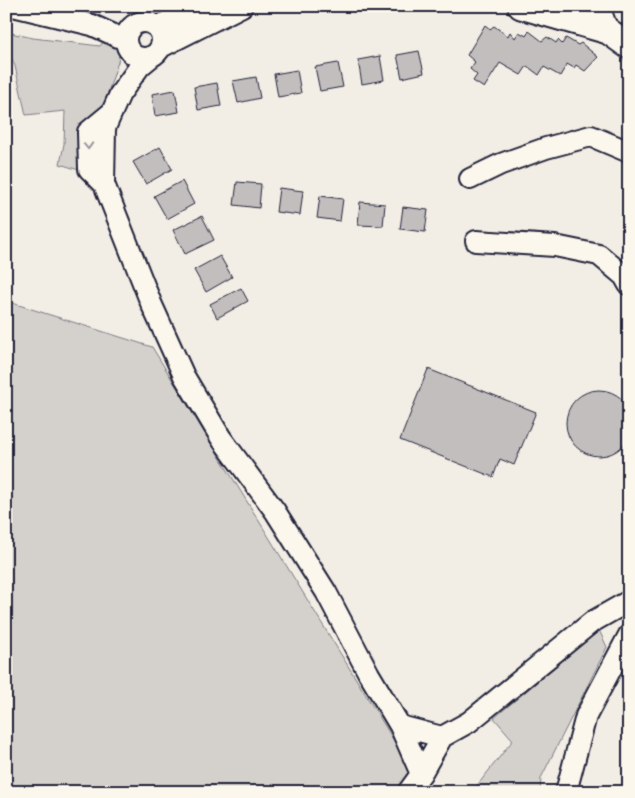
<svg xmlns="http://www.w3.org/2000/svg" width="635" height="798" font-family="'Architects Daughter',sans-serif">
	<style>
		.green { fill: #d4d1cc; stroke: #7b7a84 }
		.building { fill: #c2bebe; stroke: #22223b }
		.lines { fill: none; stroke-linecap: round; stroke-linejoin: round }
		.minor-casing { stroke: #22223b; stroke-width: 24 }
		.major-casing { stroke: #22223b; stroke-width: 29 }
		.minor { stroke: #fbf7ec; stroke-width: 20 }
		.major { stroke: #fbf7ec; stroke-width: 25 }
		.oneway { stroke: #99979c }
	</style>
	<rect width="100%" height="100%" fill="#f2eee5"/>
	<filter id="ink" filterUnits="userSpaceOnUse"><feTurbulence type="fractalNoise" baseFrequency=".02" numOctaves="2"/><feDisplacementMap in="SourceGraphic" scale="10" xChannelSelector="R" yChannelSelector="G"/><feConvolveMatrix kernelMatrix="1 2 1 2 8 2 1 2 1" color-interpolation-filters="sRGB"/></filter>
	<g filter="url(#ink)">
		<path class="green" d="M6,32l27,6 67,8 7,-9 13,13 -2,12 -36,109 -22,-7 4,-20 1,-33 -39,4 -11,-49 -9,-19z
			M6,301l146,46 268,436 13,9h-427z
			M599,630l8,17 -66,131 -1,14h-68l41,-52 -19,-22z"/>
		<path class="building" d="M485,25l5,4 4,-3 14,10 2,-4 5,6 4,-6 7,4 3,-5 13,10 5,-4 9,6 2,-3 4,4 4,-6 12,7 3,-2 17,14 -13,14 -9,-6 -2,3 -7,-4 -7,12 -16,-9 -5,8 -12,-9 -6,9 -21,-12 -16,25 -11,-7 4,-6 -7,-6 5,-7 -8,-7z
			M419,51l5,22 -22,5 -5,-23z
			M380,56l4,24 -22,4 -4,-24z
			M338,63l5,24 -23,4 -5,-24z
			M297,70l4,23 -23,4 -4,-23z
			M256,77l4,21 -22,5 -5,-22z
			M217,83l4,23 -23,4 -4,-23z
			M175,90l4,22 -24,4 -3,-22z
			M160,147l12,22 -26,15 -13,-22z
			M182,181l12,23 -27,15 -13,-23z
			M237,182l24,2 -2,24 -25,-3z
			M279,188l24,3 -3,24 -24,-3z
			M320,196l23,3 -3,22 -23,-3z
			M360,202l25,2 -2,22 -25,-1z
			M403,207l25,3 -3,22 -25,-3z
			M202,216l12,24 -29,14 -12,-24z
			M220,256l12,21 -26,15 -12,-22z
			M241,288l7,13 -31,17 -7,-14z
			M428,369l108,43 -22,53 -14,-6 -7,18 -93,-37z
			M566 423a33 33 0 1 1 66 0a33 33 0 1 1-66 0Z"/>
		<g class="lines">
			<defs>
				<path id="minor" d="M13,6l79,19 33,15
					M599,6l9,25
					M126 40a18 18 0 1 1 36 0a18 18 0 1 1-36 0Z
					M157,27l10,-5 43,-8
					M161,47l81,-41
					M151,57l-11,9 -20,28 -15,34 -1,56 47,119 33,73 37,62 54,73 51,81 43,82 31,52 42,11 27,-15 123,-100 37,-21
					M470,179l31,-15 45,-16 45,-12 38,16
					M104,184l-15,-15 -1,-37 23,-19
					M476,241l79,5 44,9 25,21 5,9
					M400,726l21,48 -13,18
					M421,774l21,-37
					M566,792l20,-76 43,-81"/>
				<path id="major" d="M521,6l87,25 21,15"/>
			</defs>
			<use href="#minor" class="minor-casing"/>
			<use href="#major" class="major-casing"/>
			<use href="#minor" class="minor"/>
			<use href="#major" class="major"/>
		</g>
		<defs><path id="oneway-chevron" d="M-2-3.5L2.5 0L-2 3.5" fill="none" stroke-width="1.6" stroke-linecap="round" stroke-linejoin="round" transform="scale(1.25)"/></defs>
		<use class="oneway" href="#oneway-chevron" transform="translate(88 146) rotate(88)"/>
	</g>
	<rect width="635" height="798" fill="none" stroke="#fbf7ec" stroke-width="25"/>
	<rect x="12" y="12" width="610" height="773" fill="none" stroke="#22223b" stroke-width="2" filter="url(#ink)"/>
</svg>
